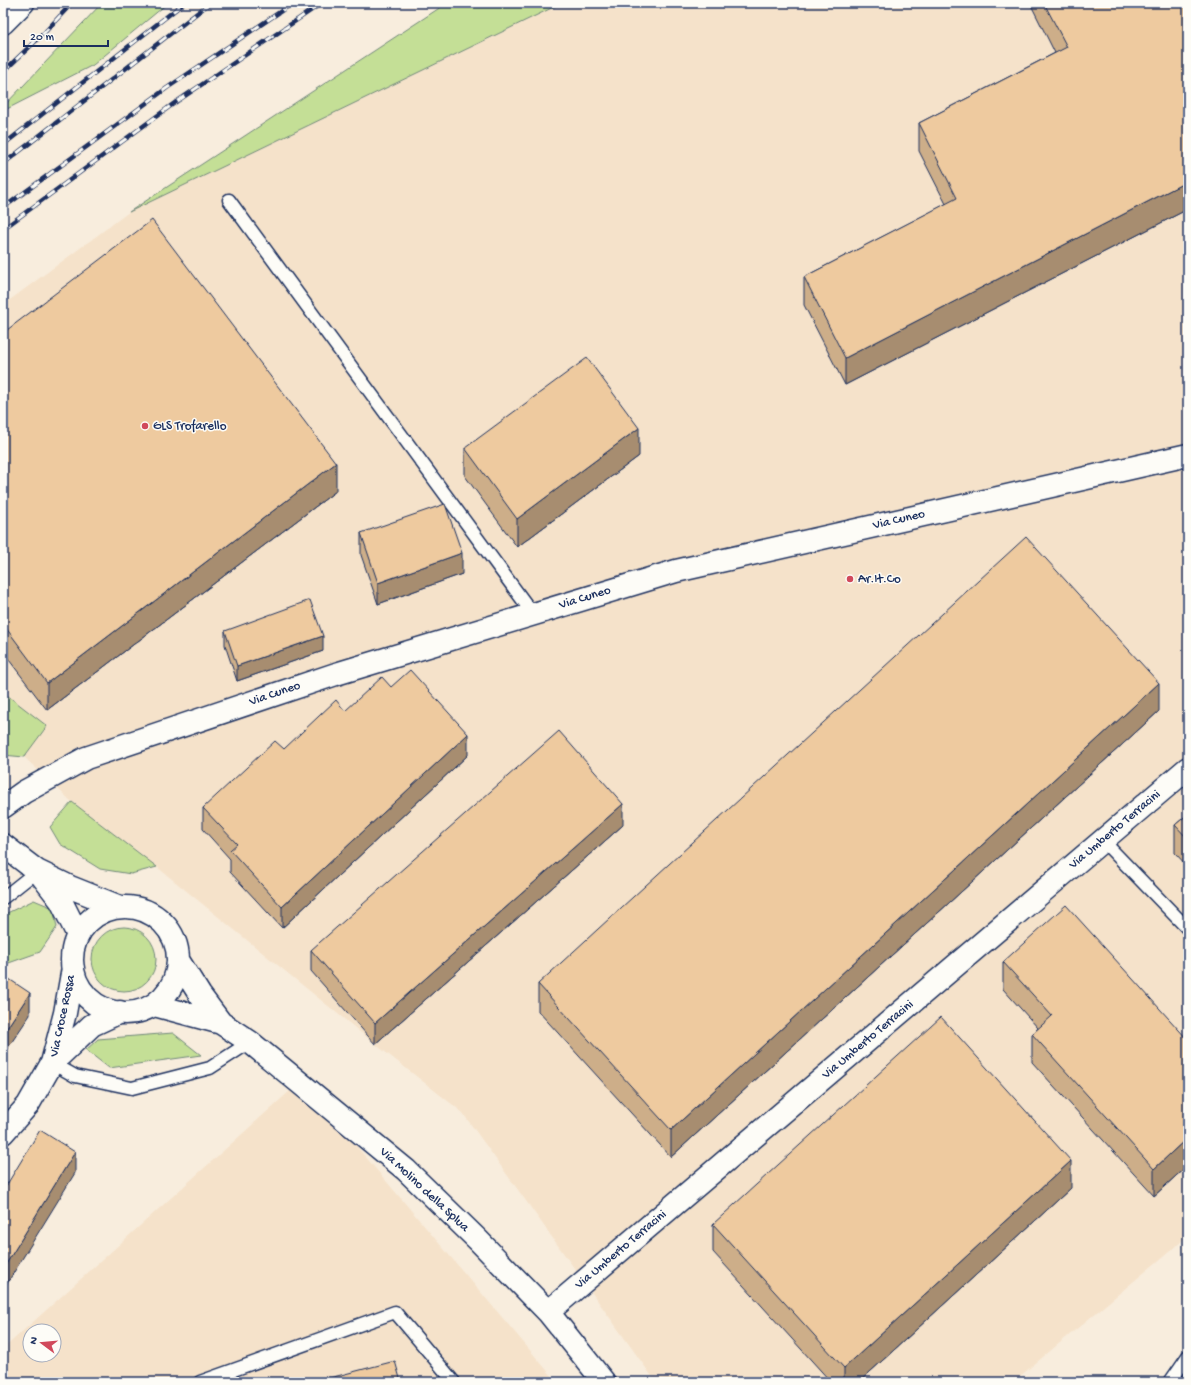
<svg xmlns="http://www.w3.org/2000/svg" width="1191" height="1385" font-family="'Gochi Hand',sans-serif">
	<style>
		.built { fill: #f5e2ca; fill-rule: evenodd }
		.green { fill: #c4df96; stroke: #70877a }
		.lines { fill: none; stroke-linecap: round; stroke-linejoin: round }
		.service-casing { stroke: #1b2f5e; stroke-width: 15 }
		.minor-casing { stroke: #1b2f5e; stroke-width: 25 }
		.service { stroke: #fdfcf7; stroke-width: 12 }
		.minor { stroke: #fdfcf7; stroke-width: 22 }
		.rail-casing { stroke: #1b2f5e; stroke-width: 4.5 }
		.rail { stroke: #fdfcf7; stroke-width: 3; stroke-dasharray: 9; stroke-linecap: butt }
		.wall { fill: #cdae89; stroke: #1b2f5e }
		.shaded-wall { fill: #a78d6f; stroke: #1b2f5e }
		.building { fill: #eeca9f; stroke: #1b2f5e }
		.poi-dot { fill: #d1495b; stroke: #fdfcf7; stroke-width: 1.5 }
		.labels { text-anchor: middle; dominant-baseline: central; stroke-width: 3; stroke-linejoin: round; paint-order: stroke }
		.poi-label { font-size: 13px; fill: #1b2f5e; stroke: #fdfcf7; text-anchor: start }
		.street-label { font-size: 13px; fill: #1b2f5e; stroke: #fdfcf7 }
	</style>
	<rect width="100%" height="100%" fill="#f8eddd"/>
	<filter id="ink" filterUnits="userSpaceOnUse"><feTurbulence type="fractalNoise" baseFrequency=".025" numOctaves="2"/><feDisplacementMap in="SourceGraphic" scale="8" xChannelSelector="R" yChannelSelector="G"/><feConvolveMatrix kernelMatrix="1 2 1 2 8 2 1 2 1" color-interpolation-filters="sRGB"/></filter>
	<g filter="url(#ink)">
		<path class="built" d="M562,3h626v1233l-175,146h-357l-194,-270 -87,-68 -218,-177 -85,-65 -48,-45 23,-31 -44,-34v-387l126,-93z
			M301,1081l256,301h-554v-33zM30,1331h24v24h-24z"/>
		<path class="green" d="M102,3h66l-75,62 -90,46v-4z
			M447,3h115l-433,209z
			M3,692l44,34 -23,31 -21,-2z
			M72,802l85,65 -26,7 -31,-5 -40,-25 -10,-17z
			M34,900l19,8 4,19 -17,25 -37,13v-50z
			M92 959a32 32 0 1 1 64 0a32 32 0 1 1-64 0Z
			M173,1033l28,22 -92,13 -23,-18 12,-11z"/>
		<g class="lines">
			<defs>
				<path id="service" d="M229,200l304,414
					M1103,841l85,88
					M3,898l34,-27
					M52,1063l23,13 57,12 78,-20 40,-26
					M200,1382l195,-70 59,70
					M1170,1382l18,-26"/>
				<path id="minor" d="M3,23l20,-20
					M3,807l21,-15 62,-34 250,-84 340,-103 512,-116
					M3,845l34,26 33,16 50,20
					M41,875l20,26 17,34
					M72 960a53 53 0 1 1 106 0a53 53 0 1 1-106 0Z
					M178,960l22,35 21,28
					M154,1005l67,18 29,19 156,128 72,70 70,72 56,70
					M52,1063l13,-50 8,-45
					M3,1133l25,-28 24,-42 40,-38 28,-13
					M548,1312l640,-544"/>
			</defs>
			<use href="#service" class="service-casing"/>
			<use href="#minor" class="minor-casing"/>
			<use href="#service" class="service"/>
			<use href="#minor" class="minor"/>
			<defs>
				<path id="rail" d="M3,72l42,-40 27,-29
					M3,145l181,-142
					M3,164l207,-161
					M3,208l164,-120 126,-85
					M3,229l173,-127 146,-99"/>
			</defs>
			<use href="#rail" class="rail-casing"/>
			<use href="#rail" class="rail"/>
		</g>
		<path class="wall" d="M1030,3h158v206l-343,176 -41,-80v-28l142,-73 -27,-53v-28l136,-70z
			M3,333l333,158 -289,219 -44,-58z
			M465,448l174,8 -122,91 -52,-71z
			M361,533l101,41 -84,30 -17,-49z
			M225,631l98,20 -86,30 -12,-36z
			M391,687l77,68 -186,173 -52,-56v-13l-27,-30v-21l81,-59 61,-38z
			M1159,711l-488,446 -133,-146v-27z
			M1188,814v53l-13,-14v-28z
			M623,825l-248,219 -64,-73v-21z
			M1003,962l185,78v125l-34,31 -122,-134v-28l6,-6 -35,-39z
			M1071,1188l-212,194h-28l-118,-130v-28z"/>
		<path class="shaded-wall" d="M1188,181v28l-343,176v-27z
			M639,428v28l-122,91v-28z
			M336,463v28l-289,219v-27z
			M462,553v21l-84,30v-21z
			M323,636v15l-86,30v-15z
			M1159,683v28l-488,446v-27z
			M468,734v21l-186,173v-21z
			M623,804v21l-248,219v-21z
			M30,993v22l-27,40v-21z
			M1188,1137v28l-34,31v-27z
			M75,1152v21l-72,117v-21z
			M1071,1161v27l-212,194h-15v-14z"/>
		<path class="building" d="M1044,3h144v178l-343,177 -41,-81 153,-79 -38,-75 148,-76z
			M152,220l184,243 -289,220 -44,-59v-291z
			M587,358l52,70 -122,91 -52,-71z
			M445,504l17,49 -84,30 -17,-50z
			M1026,537l133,146 -488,447 -133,-146z
			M310,600l13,36 -86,30 -12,-35z
			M410,670l58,64 -186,173 -52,-57 7,-6 -34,-36 72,-67 9,8 52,-49 9,11 37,-34 9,10z
			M559,731l64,73 -248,219 -64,-73z
			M1188,814v25l-13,-14z
			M1066,905l122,135v97l-34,32 -122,-135 20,-18 -49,-54z
			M3,975l27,18 -27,41z
			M941,1017l130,144 -227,207 -131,-144z
			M40,1130l35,22 -72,117v-78z
			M395,1361l6,21h-87z"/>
	</g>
	<g class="poi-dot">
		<circle cx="145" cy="426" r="4"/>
		<circle cx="850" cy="579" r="4"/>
	</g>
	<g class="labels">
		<g class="poi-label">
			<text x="153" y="426">GLS Trofarello</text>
			<text x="858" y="579">Ar.It.Co</text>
		</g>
		<g class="street-label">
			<text transform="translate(899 520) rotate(-13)">Via Cuneo</text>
			<text transform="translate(585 598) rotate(-17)">Via Cuneo</text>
			<text transform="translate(275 694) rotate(-19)">Via Cuneo</text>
			<text transform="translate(1115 830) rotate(-40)">Via Umberto Terracini</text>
			<text transform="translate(63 1016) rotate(-78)">Via Croce Rossa</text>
			<text transform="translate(868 1040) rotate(-40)">Via Umberto Terracini</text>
			<text transform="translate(424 1190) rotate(43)">Via Molino della Splua</text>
			<text transform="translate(621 1250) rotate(-40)">Via Umberto Terracini</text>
		</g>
	</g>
	<rect width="1191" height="1385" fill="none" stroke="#fdfcf7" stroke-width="16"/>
	<rect x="8" y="8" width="1175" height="1369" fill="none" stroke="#1b2f5e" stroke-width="1.5" filter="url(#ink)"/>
	<g transform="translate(42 1343) rotate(286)"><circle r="19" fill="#fdfcf7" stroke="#a3aaba"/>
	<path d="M0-3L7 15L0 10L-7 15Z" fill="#d1495b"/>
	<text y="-6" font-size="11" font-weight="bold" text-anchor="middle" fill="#1b2f5e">N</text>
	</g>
	<path d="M24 40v6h84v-6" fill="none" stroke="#1b2f5e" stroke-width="2"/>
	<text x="30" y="40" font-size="12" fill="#1b2f5e" stroke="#fdfcf7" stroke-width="3" paint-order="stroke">20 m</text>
</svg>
